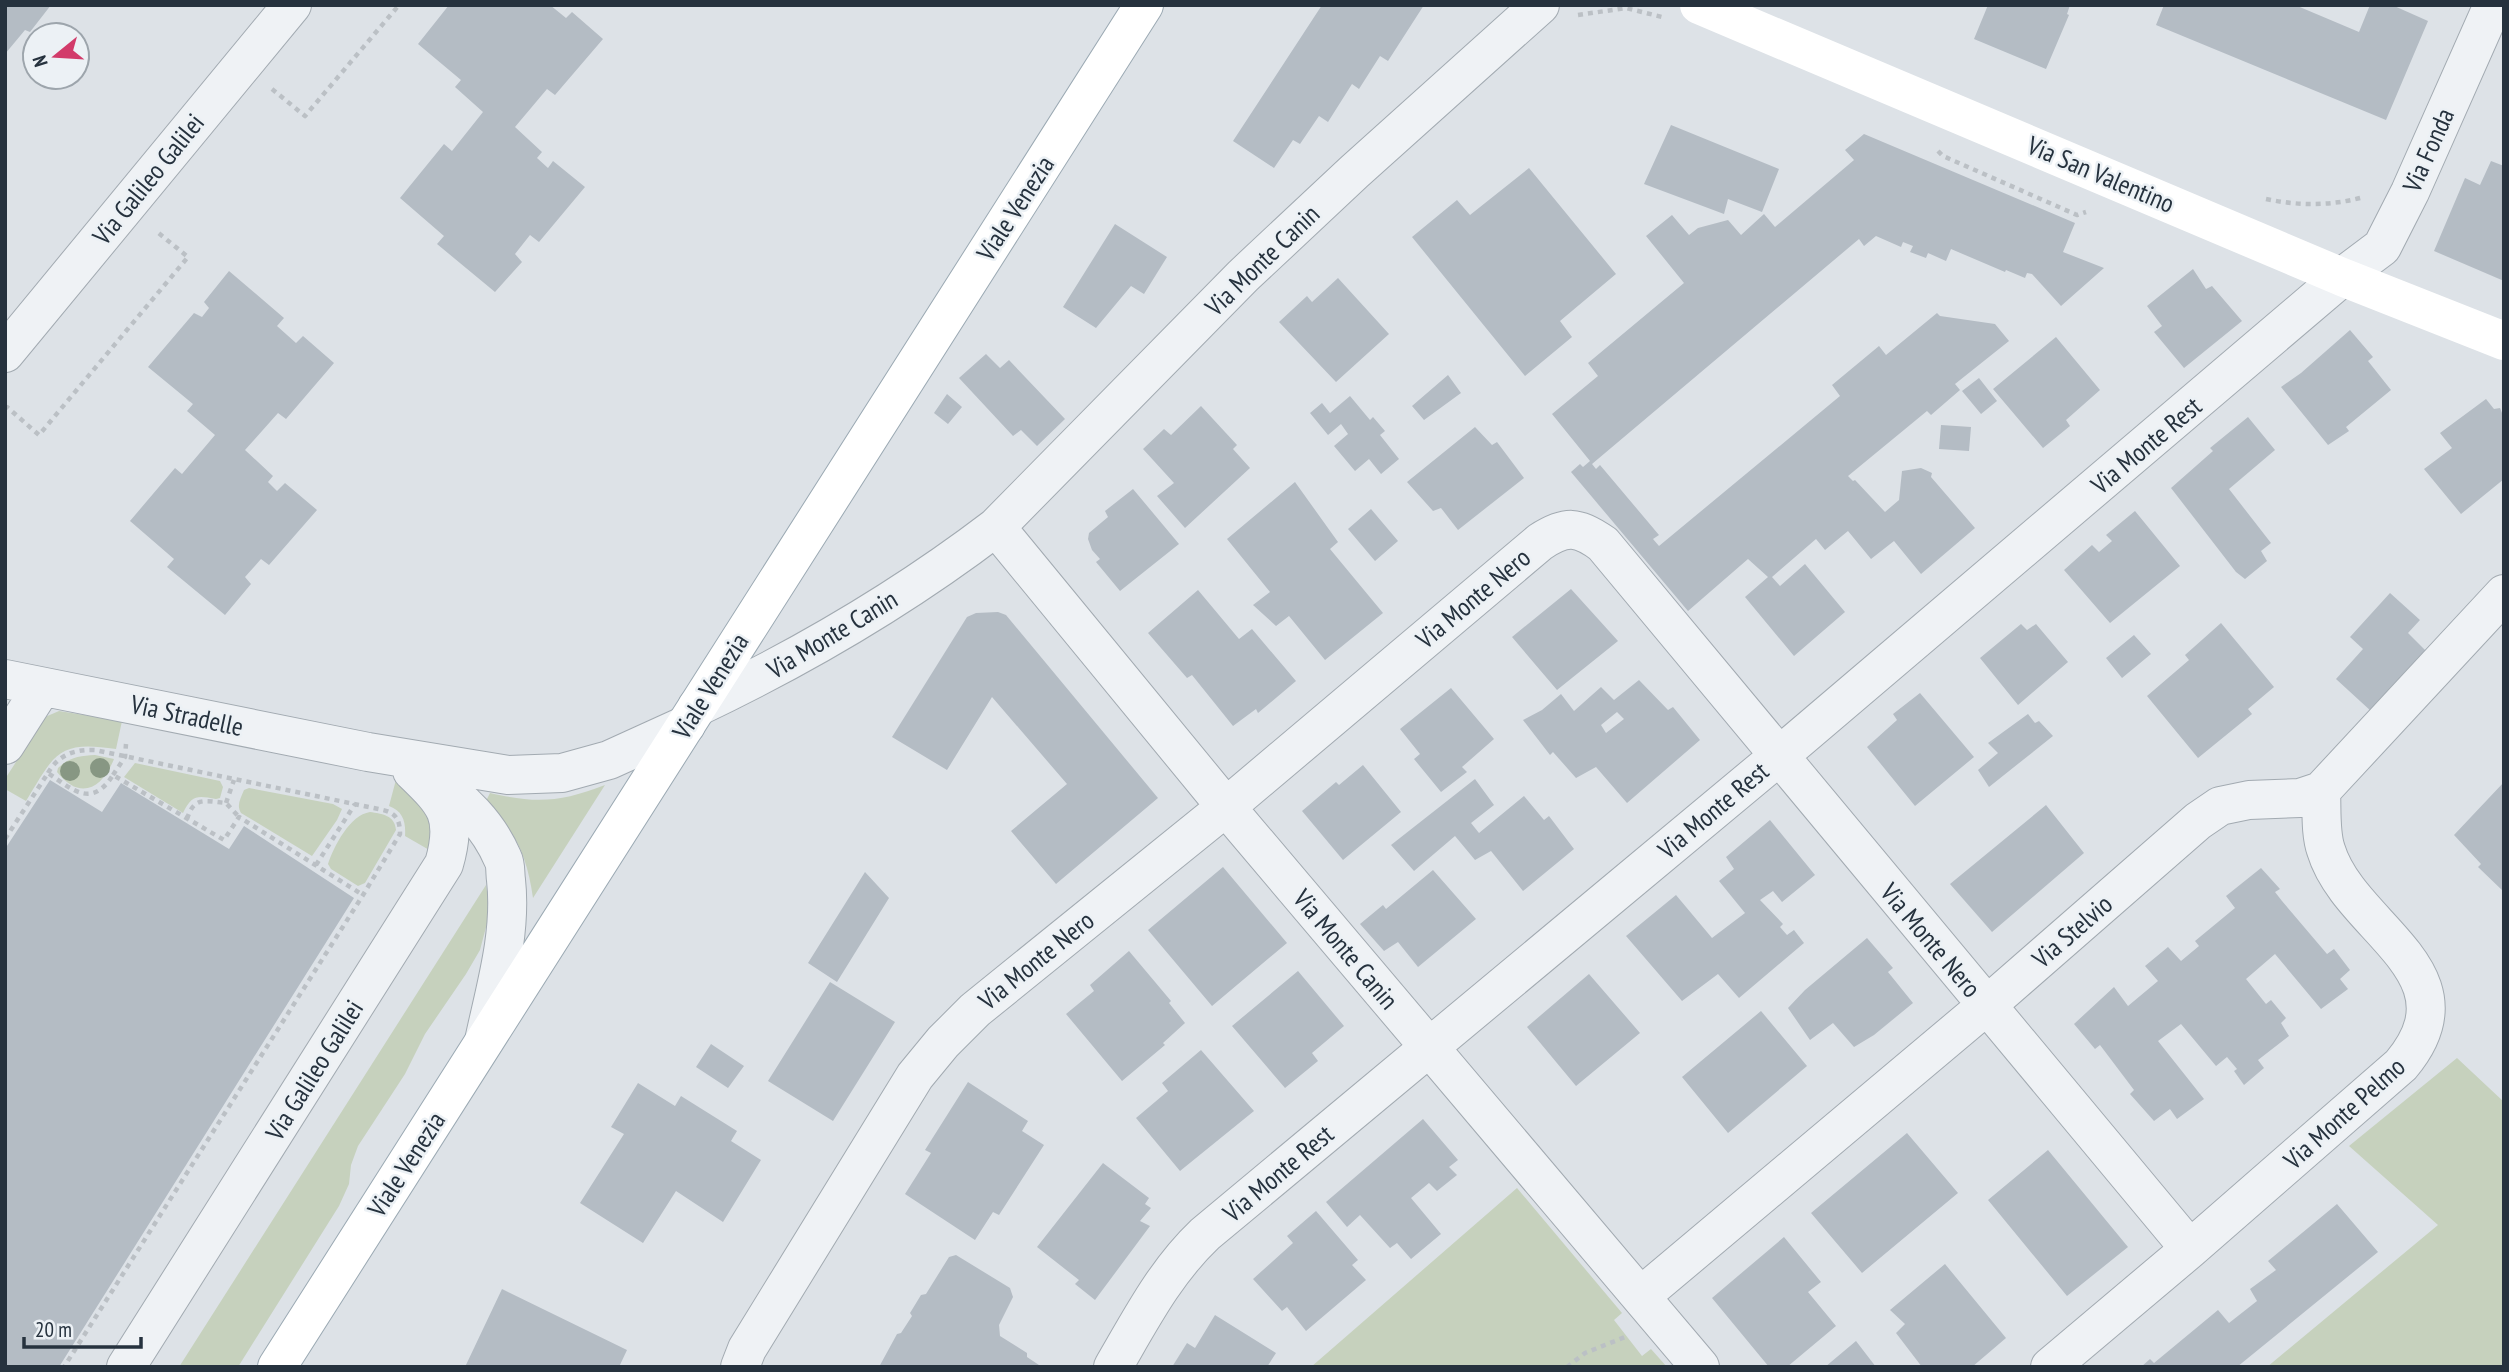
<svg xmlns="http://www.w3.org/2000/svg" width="2509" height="1372" font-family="'PT Sans Narrow',sans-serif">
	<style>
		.green { fill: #c6d1bd }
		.building { fill: #b4bcc4; fill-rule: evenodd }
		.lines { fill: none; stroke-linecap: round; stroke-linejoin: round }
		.street-casing { stroke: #a2aab1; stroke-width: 40 }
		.primary-casing { stroke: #9ba9b3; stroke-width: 40 }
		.path { stroke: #bbc0c5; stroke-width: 4.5; stroke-dasharray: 5 5; stroke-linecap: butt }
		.street { stroke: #eff2f5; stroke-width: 38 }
		.secondary { stroke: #fff; stroke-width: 38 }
		.primary { stroke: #fff; stroke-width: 38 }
		.tree { fill: #879783 }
		.labels { text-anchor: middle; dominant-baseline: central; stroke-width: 5; stroke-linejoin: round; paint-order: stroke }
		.street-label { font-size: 26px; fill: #26323e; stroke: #ecf1f5 }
	</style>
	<rect width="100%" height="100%" fill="#dde2e7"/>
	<path class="green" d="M59,711l63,10 -6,28c-59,-9 -61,5 -90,52l-21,-12v-10l40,-62z
		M95,755l19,4c-12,30 -34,42 -57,13l1,-4c11,-11 22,-12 37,-13z
		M135,763l85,18 3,6 -3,11 -4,1c-18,-3 -24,-5 -33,14l-59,-36z
		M397,776l33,30 1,45 -26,-15c1,-14 -2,-25 -16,-30z
		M605,785l-72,113c-6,-42 -17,-66 -47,-97l4,-8c47,11 71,9 115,-8z
		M249,788l84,16 9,5 -5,11 -25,36 -71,-43c-5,-8 0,-15 3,-23z
		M370,812c12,2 25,3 26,18l-31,53 -7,3 -27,-17 -3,-5c6,-18 22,-49 42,-52z
		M486,885l4,27 -10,38 -14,24 -41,60 -20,40 -47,72 -7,19 -2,19 -10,22 -101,161h-59z
		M2457,1058l47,44v265h-237l171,-142 -89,-79z
		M1517,1188l105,125 -8,7 28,36 9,-7 16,18h-356z"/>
	<path class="building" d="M5,5h46l-21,27 -5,-2 -20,24z
		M449,5h101l16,13 6,-6 31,27 -48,56 -8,-6 -32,38 27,25 -5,6 11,10 5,-7 32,26 -46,55 -9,-7 -15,19 7,8 -27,30 -58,-48 7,-8 -44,-38 44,-54 8,7 31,-39 -28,-25 6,-7 -43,-36z
		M1322,5h102l-36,56 -8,-5 -21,33 -7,-5 -24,38 -9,-6 -19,28 -7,-4 -19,28 -41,-27z
		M1988,5h82l-3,9 2,1 -23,54 -72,-30z
		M2164,5h131l64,27 11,-27h22l36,16 -42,99 -230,-95z
		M1671,125l108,44 -17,43 -34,-13 -4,15 -80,-30z
		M1864,134l211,89 -12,29 41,16 -43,38 -29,-32 -5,-1 -2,5 -19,-8 -1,2 -54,-23 -5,12 -18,-8 -2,5 -16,-6 3,-6 -10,-4 -2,5 -25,-11 -12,10 -5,-7 -267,225 4,5 4,-4 59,70 -6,4 6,7 181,-150 -8,-11 47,-39 7,9 51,-42 3,3 55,8 14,17 -54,43 5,6 -29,25 -4,-4 -79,65 5,5 2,-1 30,32 14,-12 3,-29 19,-3 11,5 -1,4 44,51 -54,46 -27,-33 -23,18 -23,-28 -23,19 -9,-11 -44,38 8,9 25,-22 40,48 -51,44 -49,-59 23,-20 -20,-18 -60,52 -117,-139 9,-8 3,3 7,-6 -38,-47 46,-38 -10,-13 96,-80 -38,-47 26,-21 17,20 9,-7 30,-8 13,15 23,-21 11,13 79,-67 -9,-10z
		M2491,161l13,5v115l-70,-30 31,-73 15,7z
		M1529,168l87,106 -56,47 12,16 -47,39 -113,-139 45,-37 13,15z
		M1115,224l52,33 -23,37 -13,-8 -35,42 -33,-21z
		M2193,269l13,20 6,-3 30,35 -58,47 -30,-36 8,-6 -15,-20z
		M229,271l55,47 -7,8 19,17 7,-7 31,27 -48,56 -8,-6 -33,37 28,26 -5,6 9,9 8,-8 32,27 -48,55 -8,-6 -16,18 6,7 -26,31 -58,-48 7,-8 -44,-38 45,-53 7,6 33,-39 -28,-24 6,-7 -45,-37 46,-54 8,4 7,-9 -5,-6z
		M1338,278l51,56 -53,48 -57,-60 28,-26 5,6z
		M2350,330l23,27 -5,4 23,29 -45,37 3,4 -21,14 -47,-58 20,-14z
		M2056,337l44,53 -34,30 4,6 -27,22 -50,-59z
		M986,354l14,14 9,-8 56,59 -28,27 -16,-16 -8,6 -54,-58z
		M1448,375l13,18 -37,27 -12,-14z
		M1979,378l18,23 -16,13 -19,-23z
		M947,394l15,13 -14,17 -14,-11z
		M1350,396l20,24 3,-3 12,14 -5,4 19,24 -18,15 -12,-15 -14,12 -21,-25 14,-12 -7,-10 -13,11 -18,-22 12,-10 8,10z
		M2486,399l8,10 6,-1 4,10v61l-43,35 -37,-45 28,-21 -12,-15z
		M1201,406l36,39 -4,4 17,19 -65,60 -28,-32 17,-13 -31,-34 21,-20 7,6z
		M2248,417l27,33 -46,39 42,54 -10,8 6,10 -22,18 -9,-7 -65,-84 42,-37 -3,-3z
		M1941,425l30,2 -2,24 -30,-2z
		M1475,427l17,18 5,-3 27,36 -66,52 -17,-22 -8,3 -26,-29z
		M1295,482l43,60 -8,7 53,64 -58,47 -36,-44 -13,10 -23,-21 17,-13 -43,-53z
		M1133,489l46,55 -59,47 -24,-29 4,-3 -8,-9 -4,-11 1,-6 19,-16 -3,-6z
		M1371,509l27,32 -23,20 -27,-32z
		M2135,511l45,55 -70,57 -46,-53 28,-25 7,7 13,-11 -6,-6z
		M1571,589l47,52 -61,49 -45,-53z
		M1198,590l41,49 13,-10 44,52 -38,32 -2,-4 -23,17 -41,-51 -5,3 -39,-45z
		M2390,593l30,27 -12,13 19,19 -55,60 -36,-33 27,-30 -13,-12z
		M998,612l8,3 152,183 -102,86 -45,-53 56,-47 -75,-87 -45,73 -55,-33 75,-120 9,-4z
		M2221,623l53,64 -26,22 4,5 -54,44 -51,-62 42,-36 -4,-5z
		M2021,624l6,6 9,-6 32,38 -50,43 -38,-47z
		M2134,635l17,19 -29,24 -16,-20z
		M1639,680l29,30 5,-3 27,33 -73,63 -31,-36 -20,11 -23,-26 -3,3 -27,-35 19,-10 19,-16 13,17 27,-24 13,13zM1617,712l7,7 -18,14 -5,-8z
		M1451,688l43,51 -32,28 5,5 -26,20 -27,-33 6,-5 -20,-25z
		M1920,693l54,64 -59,49 -48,-59 30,-27 -4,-6z
		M2028,714l7,9 4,-2 14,15 -64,51 -11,-17 20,-17 -10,-10z
		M1363,765l38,47 -58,48 -41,-49 34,-29 3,3z
		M1475,779l19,26 -23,18 8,10 45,-37 20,24 5,-4 25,33 -51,42 -32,-40 -16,9 -20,-24 -41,35 -23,-26z
		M50,780l52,32 19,-29 108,66 15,-23 110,72 -295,469h-54v-518z
		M2504,782v110l-26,-25 3,-3 -27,-29z
		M2046,805l38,48 -92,79 -42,-48z
		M1770,820l45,55 -33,27 -9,-11 -13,9 23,24 -3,3 7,8 7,-5 10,13 -65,55 -21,-24 -36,27 -56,-65 50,-41 36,43 33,-25 -26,-32 15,-12 -8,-12z
		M1223,867l64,76 -75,63 -64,-76z
		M2261,868l19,21 -5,3 7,9 45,53 7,-5 16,21 -10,9 8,10 -27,20 -46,-55 -29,25 20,25 5,-4 15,18 -5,5 8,13 -31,24 6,8 -20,17 -10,-14 3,-2 -10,-12 -11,9 -35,-42 -23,17 46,58 -27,20 -7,-10 -16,12 -24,-27 4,-4 -34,-45 -5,4 -21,-25 40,-37 14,19 30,-25 -13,-15 23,-19 13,14 18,-15 -4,-5 40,-33 -9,-12z
		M1433,870l43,49 -58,48 -20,-25 -14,9 -24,-27 23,-19 3,4z
		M865,872l24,26 -52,84 -29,-19z
		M1867,938l26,30 -5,4 25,31 -39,32 -20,12 -21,-24 -23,17 -22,-32 17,-18z
		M1129,951l42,50 -2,2 16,20 -22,20 2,2 -43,36 -56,-67 28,-23 -4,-6z
		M1298,971l46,55 -32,27 6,8 -33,27 -53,-62z
		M1589,974l51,59 -64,53 -49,-59z
		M830,982l65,40 -62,99 -65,-40z
		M1761,1011l46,55 -79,67 -46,-56z
		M711,1044l33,22 -16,22 -32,-21z
		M1201,1050l53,61 -74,60 -44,-53 32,-27 -6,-8z
		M968,1082l60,39 -6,10 22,14 -45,70 -6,-3 -18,28 -70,-46 26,-41 -6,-3z
		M638,1083l37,23 6,-10 56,35 -6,10 30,19 -38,62 -47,-31 -33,52 -63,-40 44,-69 -13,-7z
		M1423,1119l35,41 -9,7 8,8 -20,16 -8,-8 -18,15 30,36 -30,25 -14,-16 -7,5 -30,-33 -13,12 -21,-25z
		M1907,1133l51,60 -96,80 -51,-60z
		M2048,1150l80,97 -61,49 -79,-96z
		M1103,1163l46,35 -4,6 6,4 -11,13 10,5 -55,74 -20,-16 4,-4 -42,-33z
		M2337,1204l41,48 -141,115h-96l9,-8 4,4 64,-53 11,13 28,-22 -7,-12 26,-19 -8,-9z
		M1316,1211l42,49 -6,5 14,15 -60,51 -19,-24 -5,4 -29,-32 40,-36 -6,-7z
		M1784,1237l37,45 -13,10 28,34 -49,41h-18l-57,-69z
		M956,1255l54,33 3,9 -14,28 1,11 27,17v4l15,10h-163l18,-33 4,-1 11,-17 -2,-3 11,-18 5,-1 23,-37z
		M1945,1264l61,74 -34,29h-50l-26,-34 9,-9 -15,-14z
		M502,1289l125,61 -8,17h-154z
		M1215,1315l61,38 -9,14h-95l15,-24 8,5z
		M1856,1341l20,26h-51z"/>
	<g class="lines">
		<defs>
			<path id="street" d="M5,353l287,-348
				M996,527l230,280 474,560
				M5,679l363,73 140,23 54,-2 47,-13 77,-35
				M697,707c105,-50 206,-109 299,-180l247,-251 111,-104 186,-167
				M5,745l37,-58
				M431,781c31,16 58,45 72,78 3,6 2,15 3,21 6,54 -11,109 -22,161
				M1641,1296l345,-290 212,-185 22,-15 29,-6 51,-2 21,-7 183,-197
				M126,1367l318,-503c14,-49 1,-61 -32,-93
				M740,1367l7,-18 168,-273 28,-34 32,-32 251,-203 314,-265c26,-17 38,-16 63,2l587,705
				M1113,1367c28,-48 52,-95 92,-133l574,-478 563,-479 40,-30 28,-55 83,-187
				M2050,1367l140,-118 211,-184c78,-93 -51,-136 -75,-215 -6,-17 -4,-41 -5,-59"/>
			<path id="primary" d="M277,1367l867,-1362"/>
		</defs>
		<use href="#street" class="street-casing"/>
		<use href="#primary" class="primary-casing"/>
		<path class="path" d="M1578,15l48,-7 36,9
			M272,89l33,27 94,-111
			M1938,151l5,5 134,59 9,-3
			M2266,199c33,7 65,7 98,-2
			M5,409l2,-2 32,28 149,-178 -32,-26
			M48,773c10,-18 27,-24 47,-23l288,60c13,3 17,10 17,24l-37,61 -299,472
			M113,775l12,-18 1,-13
			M226,803l8,-23
			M187,819c7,-23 18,-18 39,-16l13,14
			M5,839l43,-66c26,18 44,35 65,2l111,65 15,-23 124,78
			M316,865l39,-61
			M1567,1367l18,-14 40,-16"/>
		<use href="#street" class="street"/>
		<path class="secondary" d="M1699,5l643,272 162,64"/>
		<use href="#primary" class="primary"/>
	</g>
	<g class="tree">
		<circle cx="100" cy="768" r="10"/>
		<circle cx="70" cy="771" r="10"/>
	</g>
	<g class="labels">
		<g class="street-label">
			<text transform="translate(2428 150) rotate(-66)">Via Fonda</text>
			<text transform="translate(2101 174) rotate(23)">Via San Valentino</text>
			<text transform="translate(148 179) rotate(-51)">Via Galileo Galilei</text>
			<text transform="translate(1015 208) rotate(-57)">Viale Venezia</text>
			<text transform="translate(1262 260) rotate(-44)">Via Monte Canin</text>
			<text transform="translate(2146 445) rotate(-40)">Via Monte Rest</text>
			<text transform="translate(1473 598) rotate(-40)">Via Monte Nero</text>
			<text transform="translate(832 634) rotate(-31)">Via Monte Canin</text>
			<text transform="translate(710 686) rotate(-58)">Viale Venezia</text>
			<text transform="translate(187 715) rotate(12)">Via Stradelle</text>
			<text transform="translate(1713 810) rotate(-40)">Via Monte Rest</text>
			<text transform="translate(2072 931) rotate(-41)">Via Stelvio</text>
			<text transform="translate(1931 940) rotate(50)">Via Monte Nero</text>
			<text transform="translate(1346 949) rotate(50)">Via Monte Canin</text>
			<text transform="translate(1036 960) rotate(-39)">Via Monte Nero</text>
			<text transform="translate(314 1070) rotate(-58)">Via Galileo Galilei</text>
			<text transform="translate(2344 1113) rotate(-42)">Via Monte Pelmo</text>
			<text transform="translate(406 1164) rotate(-57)">Viale Venezia</text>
			<text transform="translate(1278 1173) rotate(-40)">Via Monte Rest</text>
		</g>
	</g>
	<rect width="2509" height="1372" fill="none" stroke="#26323e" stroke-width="14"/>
	<g transform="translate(56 56) rotate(252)"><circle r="33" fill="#ecf1f5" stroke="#9da5ac" stroke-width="2"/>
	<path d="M0-5L12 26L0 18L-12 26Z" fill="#d23b6a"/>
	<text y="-10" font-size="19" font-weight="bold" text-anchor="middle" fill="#26323e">N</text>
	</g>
	<path d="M24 1337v10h117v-10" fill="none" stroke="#26323e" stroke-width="3.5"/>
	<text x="35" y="1337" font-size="21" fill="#26323e" stroke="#ecf1f5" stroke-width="5" paint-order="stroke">20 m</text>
</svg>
